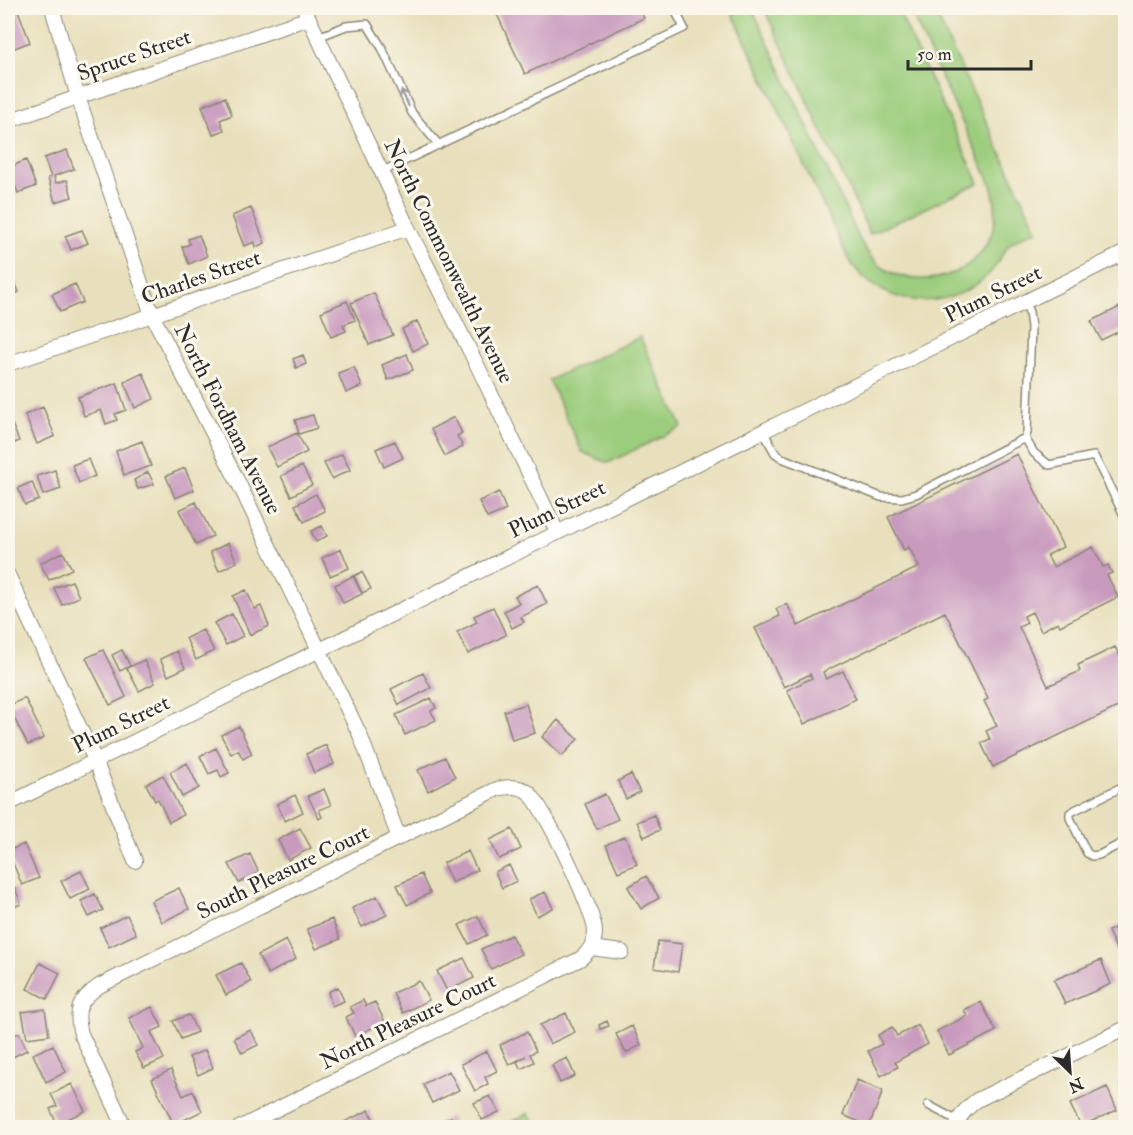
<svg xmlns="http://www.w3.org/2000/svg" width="1133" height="1135" font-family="'IM FELL Double Pica',serif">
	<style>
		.green { fill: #9ccd7d; stroke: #647c54; stroke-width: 1.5 }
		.building { fill: #c89abe }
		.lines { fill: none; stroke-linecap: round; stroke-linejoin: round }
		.service-casing { stroke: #8a8674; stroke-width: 10 }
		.minor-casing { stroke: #8a8674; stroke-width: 16 }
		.service { stroke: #fff; stroke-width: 7 }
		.minor { stroke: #fff; stroke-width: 14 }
		.oneway { stroke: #a0a0a0 }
		.labels { text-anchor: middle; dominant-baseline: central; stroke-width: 6; stroke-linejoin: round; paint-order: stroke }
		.street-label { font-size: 22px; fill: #2b2b2b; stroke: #fbf7ec }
	</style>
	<rect width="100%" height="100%" fill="#fbf7ec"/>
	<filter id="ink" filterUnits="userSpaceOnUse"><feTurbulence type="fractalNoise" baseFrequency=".0167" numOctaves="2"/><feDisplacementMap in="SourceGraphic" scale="12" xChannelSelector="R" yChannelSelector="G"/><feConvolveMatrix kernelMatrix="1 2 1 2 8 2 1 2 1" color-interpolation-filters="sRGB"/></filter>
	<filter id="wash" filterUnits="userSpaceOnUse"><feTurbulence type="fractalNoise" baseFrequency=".008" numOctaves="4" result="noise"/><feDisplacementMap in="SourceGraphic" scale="24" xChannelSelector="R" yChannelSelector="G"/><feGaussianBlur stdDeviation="1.35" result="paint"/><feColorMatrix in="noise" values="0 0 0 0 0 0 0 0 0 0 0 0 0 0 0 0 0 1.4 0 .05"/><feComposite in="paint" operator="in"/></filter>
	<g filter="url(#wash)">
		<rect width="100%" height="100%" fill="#e8e0bc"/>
		<path class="green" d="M730,8h22l109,234c6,10 13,21 24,27 40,24 99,4 109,-44 3,-14 1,-27 -3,-41l-82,-176h24l104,222c-8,4 -22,9 -28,15 -8,9 -12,22 -21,30 -36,33 -89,35 -126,1 -5,-5 -10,-12 -14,-18z
			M764,8h133l82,175 -109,51z
			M640,337l42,90 -74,36 -26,-11 -33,-72z
			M529,1113l8,14h-36z"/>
		<g id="blocks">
			<path class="building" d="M8,8h9l13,34 -20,8 -2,-6z
				M494,8h145l5,10 -119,56z
				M225,97l7,18 -12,5 4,10 -11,5 -11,-29z
				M67,150l7,19 -20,7 2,7 11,-3 5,17 -17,5 -7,-24 3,-1 -7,-19z
				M26,160l10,26 -18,7 -10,-25z
				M251,208l14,35 -9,4 -1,-5 -11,4 -12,-30z
				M82,230l6,13 -17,7 -6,-14z
				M199,235l8,21 -18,8 -7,-17 8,-3 -2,-5z
				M12,276l7,16 -11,5v-19z
				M75,284l8,18 -23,10 -8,-18z
				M374,293l19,42 -24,10 -18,-42z
				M347,301l8,19 -12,5 3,6 -15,6 -10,-25z
				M1126,304v24l-25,12 -10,-19z
				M417,321l11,23 -15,7 -11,-22z
				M407,354l6,16 -25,10 -6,-15z
				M303,355l3,9 -10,4 -3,-9z
				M354,367l8,19 -16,7 -8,-20z
				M143,373l11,26 -19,9 -11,-26z
				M117,383l9,27 -11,4 2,6 -11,4 -5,-14 -17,6 -6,-19z
				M43,407l12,29 -18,8 -12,-29z
				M313,415l4,13 -18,6 -4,-14z
				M454,417l8,16 -5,3 6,11 -18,9 -14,-27z
				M10,419l9,22 -11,5v-26z
				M297,433l10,19 -30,15 -10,-20z
				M142,441l9,25 -27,9 -8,-24z
				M395,441l8,17 -19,9 -8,-18z
				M342,454l8,16 -18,9 -8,-16z
				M1017,454l46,93 -16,8 6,12 40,-20 10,20 5,-2 4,8 -5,2 11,22 -58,29 -2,-4 -17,9 -9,-19 -8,4 3,7 -8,4 29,59 32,-15 -2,-6 37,-18 11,20v36l-133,64 -12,-24 9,-4 -4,-8 11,-5 -13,-25 4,-2 -43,-87 -122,60 3,7 17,-8 13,28 -52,25 -17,-34 25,-12 -2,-4 -26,13 -29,-59 25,-12 -4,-7 11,-5 11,22 121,-59 -10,-20 -5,3 -16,-33z
				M88,459l7,17 -16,7 -7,-18z
				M302,466l10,19 -21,11 -10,-20z
				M185,468l9,22 -19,8 -9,-22z
				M55,470l6,19 -18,6 -6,-19z
				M148,472l6,12 -16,5 -4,-9z
				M32,482l7,18 -14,5 -7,-17z
				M499,492l7,18 -19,8 -8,-17z
				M316,494l9,17 -21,11 -9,-17z
				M196,502l17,34 -17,9 -17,-35z
				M322,526l5,10 -11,6 -5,-11z
				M228,543l9,19 -18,9 -9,-19z
				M341,549l8,19 -19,8 -8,-18z
				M63,552l9,17 -23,11 -9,-17z
				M362,572l9,17 -9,4 -8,-17z
				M353,576l9,18 -19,9 -8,-18z
				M72,581l7,16 -17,8 -8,-17z
				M538,585l9,19 -26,13 3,5 -12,6 -8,-17 15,-8 -4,-7z
				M246,590l9,19 6,-3 8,20 -19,9 -17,-39z
				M493,607l13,28 -38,19 -11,-22 20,-10 -3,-6z
				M232,614l11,22 -17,9 -12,-22z
				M203,630l11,21 -18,9 -10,-22z
				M103,650l23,47 -16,8 -24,-47z
				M122,650l8,16 -10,5 -8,-16z
				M177,651l8,17 -17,8 -8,-17z
				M144,660l11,23 -16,8 -12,-23z
				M423,673l8,15 -32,17 -8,-16z
				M25,698l19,40 -16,7 -20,-39z
				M431,698l5,10 -5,3 5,9 -31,15 -9,-20z
				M526,704l9,29 -23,7 -8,-29z
				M558,720l20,19 -16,17 -20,-19z
				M239,726l13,28 -9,5 -5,-9 -7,4 -10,-19z
				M326,745l8,19 -20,9 -8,-19z
				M216,748l13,25 -8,4 -3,-7 -9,4 -9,-18z
				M445,757l10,20 -27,14 -10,-21z
				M187,763l12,25 -17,9 -12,-25z
				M631,774l9,18 -14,7 -8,-18z
				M163,775l20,40 -14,7 -11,-23 -3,2 -9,-17z
				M324,789l7,16 -12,5 3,7 -3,2 -11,-23z
				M605,794l13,25 -21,10 -12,-25z
				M295,795l8,17 -18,9 -8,-17z
				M654,815l6,15 -16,7 -7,-15z
				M300,828l11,20 -23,12 -10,-20z
				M512,829l9,20 -22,10 -9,-19z
				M625,836l12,28 -19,8 -12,-27z
				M24,844l15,34 -17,7 -14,-34z
				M468,851l9,19 -25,13 -9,-20z
				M250,854l9,19 -20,10 -10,-19z
				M509,865l8,16 -15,7 -7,-16z
				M81,871l9,18 -20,10 -9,-18z
				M421,874l9,19 -23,12 -10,-20z
				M646,876l13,22 -18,11 -13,-22z
				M15,888l6,16 -10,4 -3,-7v-10z
				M179,888l10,21 -27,13 -11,-21z
				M545,892l8,16 -16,8 -8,-17z
				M95,894l8,16 -14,7 -8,-16z
				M377,896l10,19 -25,12 -10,-19z
				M127,915l9,19 -27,13 -9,-19z
				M478,916l9,19 -18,9 -10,-19z
				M332,919l8,20 -24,10 -9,-20z
				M1126,922v48l-18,-39z
				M511,935l10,19 -30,15 -10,-20z
				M286,940l10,19 -28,15 -10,-19z
				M658,941l24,3 -4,28 -24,-4z
				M464,958l10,20 -27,13 -10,-20z
				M1101,960l10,24 -46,20 -11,-24z
				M40,963l20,10 -13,26 -20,-10z
				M241,963l10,19 -25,13 -10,-20z
				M419,981l10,19 -26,13 -10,-20z
				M338,987l6,14 -12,5 -4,-14z
				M363,1000l3,6 9,-4 10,20 -30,14 -9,-19 8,-4 -4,-6z
				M981,1002l15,29 -47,24 -12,-24 30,-15 -3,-6z
				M152,1007l10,20 -11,5 13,27 -20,9 -9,-16 8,-4 -14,-30z
				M45,1009l4,26 -22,3 -5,-26z
				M566,1013l9,19 -25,12 -10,-19z
				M189,1015l8,17 -16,7 -8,-18z
				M607,1021l2,5 -9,3 -1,-4z
				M918,1025l10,19 -33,18 3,5 -17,9 -13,-25 14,-7 -4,-9 14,-8 5,9z
				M632,1026l9,19 -15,8 -10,-19z
				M251,1030l7,15 -16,8 -8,-15z
				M527,1032l9,19 -6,3 4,8 -13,7 -4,-7 9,-6 -17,9 -9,-20z
				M19,1033l8,17 -16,8 -3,-8v-12z
				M53,1045l13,27 -20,10 -13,-28z
				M205,1050l8,18 -15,7 -9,-18z
				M487,1051l10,20 -12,6 3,7 -13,7 -14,-27z
				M567,1058l8,18 -15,7 -8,-18z
				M171,1070l12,26 10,-5 9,20 -28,14 -22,-46z
				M449,1071l10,19 -27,13 -9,-19z
				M857,1080l26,11 -14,35 -26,-11z
				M1126,1083v14l-6,-12z
				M72,1084l13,27 -28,13 -7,-15 7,-3 -6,-12z
				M1107,1087l10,23 -36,16 -11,-22z
				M490,1096l9,16 -17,8 -8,-17z
				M369,1110l8,18h-30l-3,-6z
				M451,1117l5,11h-20l-1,-3z"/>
		</g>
	</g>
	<g filter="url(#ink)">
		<use href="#blocks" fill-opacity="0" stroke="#8a8674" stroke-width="1.5"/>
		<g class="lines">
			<defs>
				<path id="service" d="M318,37l28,-11 21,-2 15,24 30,65 27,32
					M381,172l303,-144 -10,-20
					M763,431l12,22 7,5 99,39 21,1 14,-4 109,-56 2,-5 4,-106 -2,-15 -4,-10
					M1025,438l9,15 15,12 45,-9 32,63
					M1126,785l-51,25 -5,3v5l17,35 5,3 7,-1 27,-14
					M1121,787l5,9
					M928,1105l30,16"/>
				<path id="minor" d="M52,8l26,89 74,218 88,171 120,249 39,103
					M304,8l104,220 71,141 78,163
					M8,121l301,-103
					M8,364l400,-136
					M8,575l87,185 40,101
					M8,804l1118,-552
					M591,948l31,4
					M125,1128l-44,-94c-6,-24 -3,-33 18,-48l398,-197c10,-2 22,-4 31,3 15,12 67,120 67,140 0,11 -6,20 -15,27l-341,169
					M956,1128c3,-13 11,-20 21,-28l149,-72"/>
			</defs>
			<use href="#service" class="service-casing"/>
			<use href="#minor" class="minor-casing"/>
			<use href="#service" class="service"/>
			<use href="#minor" class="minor"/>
		</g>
		<defs><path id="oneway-shaft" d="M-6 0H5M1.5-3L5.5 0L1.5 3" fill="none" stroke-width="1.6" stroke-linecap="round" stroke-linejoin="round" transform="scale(1.5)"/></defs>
		<use class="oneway" href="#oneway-shaft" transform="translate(405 98) rotate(-115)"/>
	</g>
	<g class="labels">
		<g class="street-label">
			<text transform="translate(134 55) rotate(-19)">Spruce Street</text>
			<text transform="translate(449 261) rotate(64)">North Commonwealth Avenue</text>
			<text transform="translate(201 277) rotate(-19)">Charles Street</text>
			<text transform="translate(993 294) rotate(-26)">Plum Street</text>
			<text transform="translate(228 419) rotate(63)">North Fordham Avenue</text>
			<text transform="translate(557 509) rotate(-26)">Plum Street</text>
			<text transform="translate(121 724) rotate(-26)">Plum Street</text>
			<text transform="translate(283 872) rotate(-26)">South Pleasure Court</text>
			<text transform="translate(408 1021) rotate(-26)">North Pleasure Court</text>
		</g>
	</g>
	<rect width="1133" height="1135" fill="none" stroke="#fbf7ec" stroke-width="30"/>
	<g transform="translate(1070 1072) rotate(155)" stroke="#fbf7ec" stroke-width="4.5" paint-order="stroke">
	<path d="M0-4.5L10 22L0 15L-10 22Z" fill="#2b2b2b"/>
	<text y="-9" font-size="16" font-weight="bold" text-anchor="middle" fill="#2b2b2b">N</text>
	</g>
	<path d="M908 60v9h123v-9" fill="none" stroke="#2b2b2b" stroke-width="3"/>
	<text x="917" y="60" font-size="18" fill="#2b2b2b" stroke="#fbf7ec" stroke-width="4.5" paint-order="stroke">50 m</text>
</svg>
